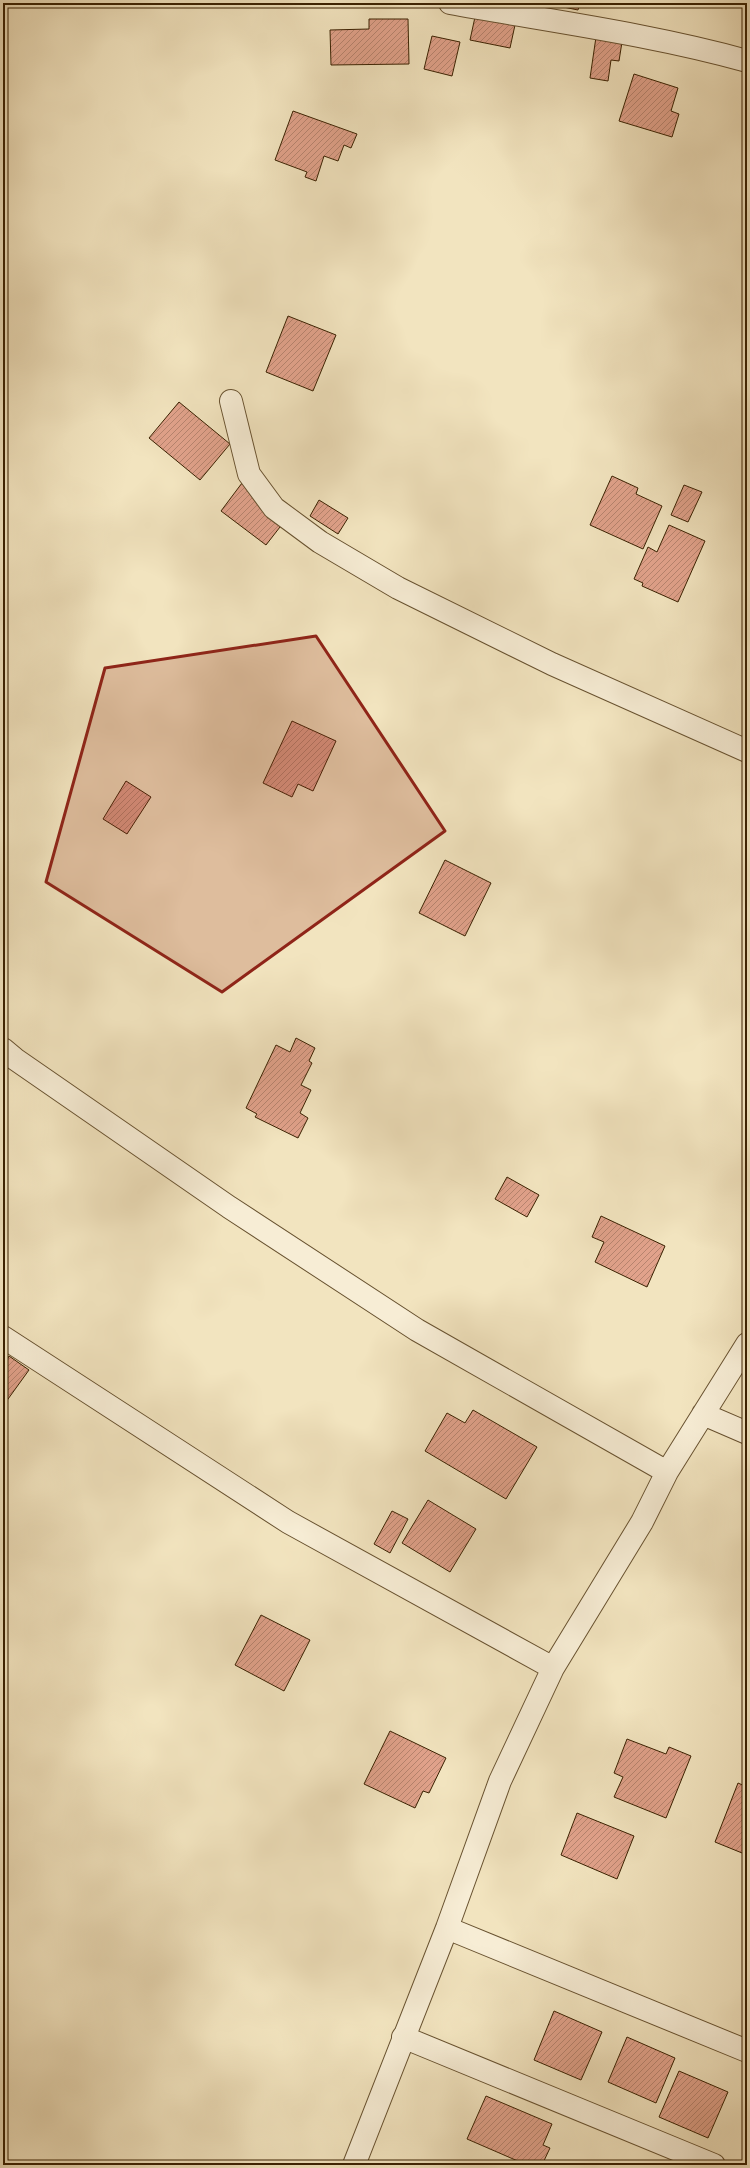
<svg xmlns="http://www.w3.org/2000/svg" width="750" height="2168" font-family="'IM FELL DW Pica',serif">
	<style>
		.building { fill: url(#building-hatch); stroke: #3a2101 }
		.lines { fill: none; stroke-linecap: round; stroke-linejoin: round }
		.minor-casing { stroke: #685230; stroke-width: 24 }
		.minor { stroke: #f7edd5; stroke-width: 22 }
		.marked { fill: #8f2418; fill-opacity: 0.2; stroke: #8f2418; stroke-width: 3; stroke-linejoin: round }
	</style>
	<defs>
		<pattern id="building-hatch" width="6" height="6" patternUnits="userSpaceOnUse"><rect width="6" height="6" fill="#e1a28b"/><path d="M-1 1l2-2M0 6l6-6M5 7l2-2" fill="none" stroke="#b7846f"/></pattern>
	</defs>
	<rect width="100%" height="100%" fill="#f2e4bf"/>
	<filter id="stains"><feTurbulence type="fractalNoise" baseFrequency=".005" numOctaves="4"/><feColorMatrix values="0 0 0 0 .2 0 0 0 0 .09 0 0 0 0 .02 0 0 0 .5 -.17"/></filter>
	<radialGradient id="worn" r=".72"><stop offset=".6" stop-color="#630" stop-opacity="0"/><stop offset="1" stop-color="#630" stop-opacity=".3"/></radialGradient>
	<path class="building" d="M544,3h36l-2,7z
		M475,17l40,8 -5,23 -40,-8z
		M369,19h39l1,45 -78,1 -1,-35 39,-1z
		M432,36l28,6 -8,34 -28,-7z
		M596,37l26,5 -3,19 -8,-1 -3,21 -18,-3z
		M634,74l44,14 -7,23 8,3 -7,23 -53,-16z
		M293,111l64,23 -6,14 -7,-3 -6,16 -14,-5 -8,25 -11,-4 2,-5 -32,-12z
		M288,316l48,19 -23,56 -47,-19z
		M179,402l51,42 -30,36 -51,-42z
		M612,476l26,12 -2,6 26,12 -19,43 -53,-24z
		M242,483l45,35 -21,27 -45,-34z
		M684,485l18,7 -14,30 -17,-7z
		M319,500l29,18 -10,16 -28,-18z
		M669,525l36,16 -27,61 -36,-16 1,-3 -9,-4 14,-32 9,5z
		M292,721l44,20 -23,50 -15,-7 -6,13 -29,-14z
		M126,781l25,16 -24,37 -24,-15z
		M445,860l46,23 -26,53 -46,-23z
		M296,1038l19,10 -6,13 3,2 -11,22 10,5 -11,23 8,5 -10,20 -43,-21 2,-3 -11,-6 30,-63 14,7z
		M507,1177l32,18 -12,22 -32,-18z
		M601,1216l64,30 -18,41 -52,-25 9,-20 -12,-5z
		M9,1356l20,14 -26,36v-49l4,3z
		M473,1410l64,37 -31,52 -81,-48 22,-38 18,10z
		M428,1500l48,29 -26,43 -48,-29z
		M392,1511l16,8 -18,34 -16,-9z
		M261,1615l49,25 -26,51 -49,-26z
		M390,1731l56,27 -17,35 -6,-2 -8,17 -51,-24z
		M627,1739l39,15 3,-7 22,9 -25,62 -52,-21 9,-20 -9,-4z
		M738,1783l9,4v68l-32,-13z
		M577,1813l57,23 -17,43 -56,-24z
		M554,2011l48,21 -21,48 -47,-20z
		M627,2037l48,21 -19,45 -48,-21z
		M679,2071l49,21 -20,46 -49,-21z
		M486,2096l66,28 -9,21 7,3 -8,17h-15l-60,-26z"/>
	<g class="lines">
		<defs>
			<path id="minor" d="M450,3c99,18 200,31 297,58
				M231,401l18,73 25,34 46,34 78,46 154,76 195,87
				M3,1049l12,10 214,148 188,123 250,142
				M3,1337l285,185 265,146
				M703,1414l44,19
				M447,1928l300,123
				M403,2037l311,128
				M354,2165l93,-237 53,-147 53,-113 89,-146 25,-50 80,-128"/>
		</defs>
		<use href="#minor" class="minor-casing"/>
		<use href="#minor" class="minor"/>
	</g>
	<path class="marked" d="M316,636l129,195 -223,161 -176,-110 59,-214z"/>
	<rect width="750" height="2168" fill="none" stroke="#f2e4bf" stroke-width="16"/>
	<rect x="4" y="4" width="742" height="2160" fill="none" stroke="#3a2101" stroke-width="2"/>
	<rect x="8" y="8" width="734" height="2152" fill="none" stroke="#3a2101"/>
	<rect width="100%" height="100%" filter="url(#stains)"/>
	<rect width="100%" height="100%" fill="url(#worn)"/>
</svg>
